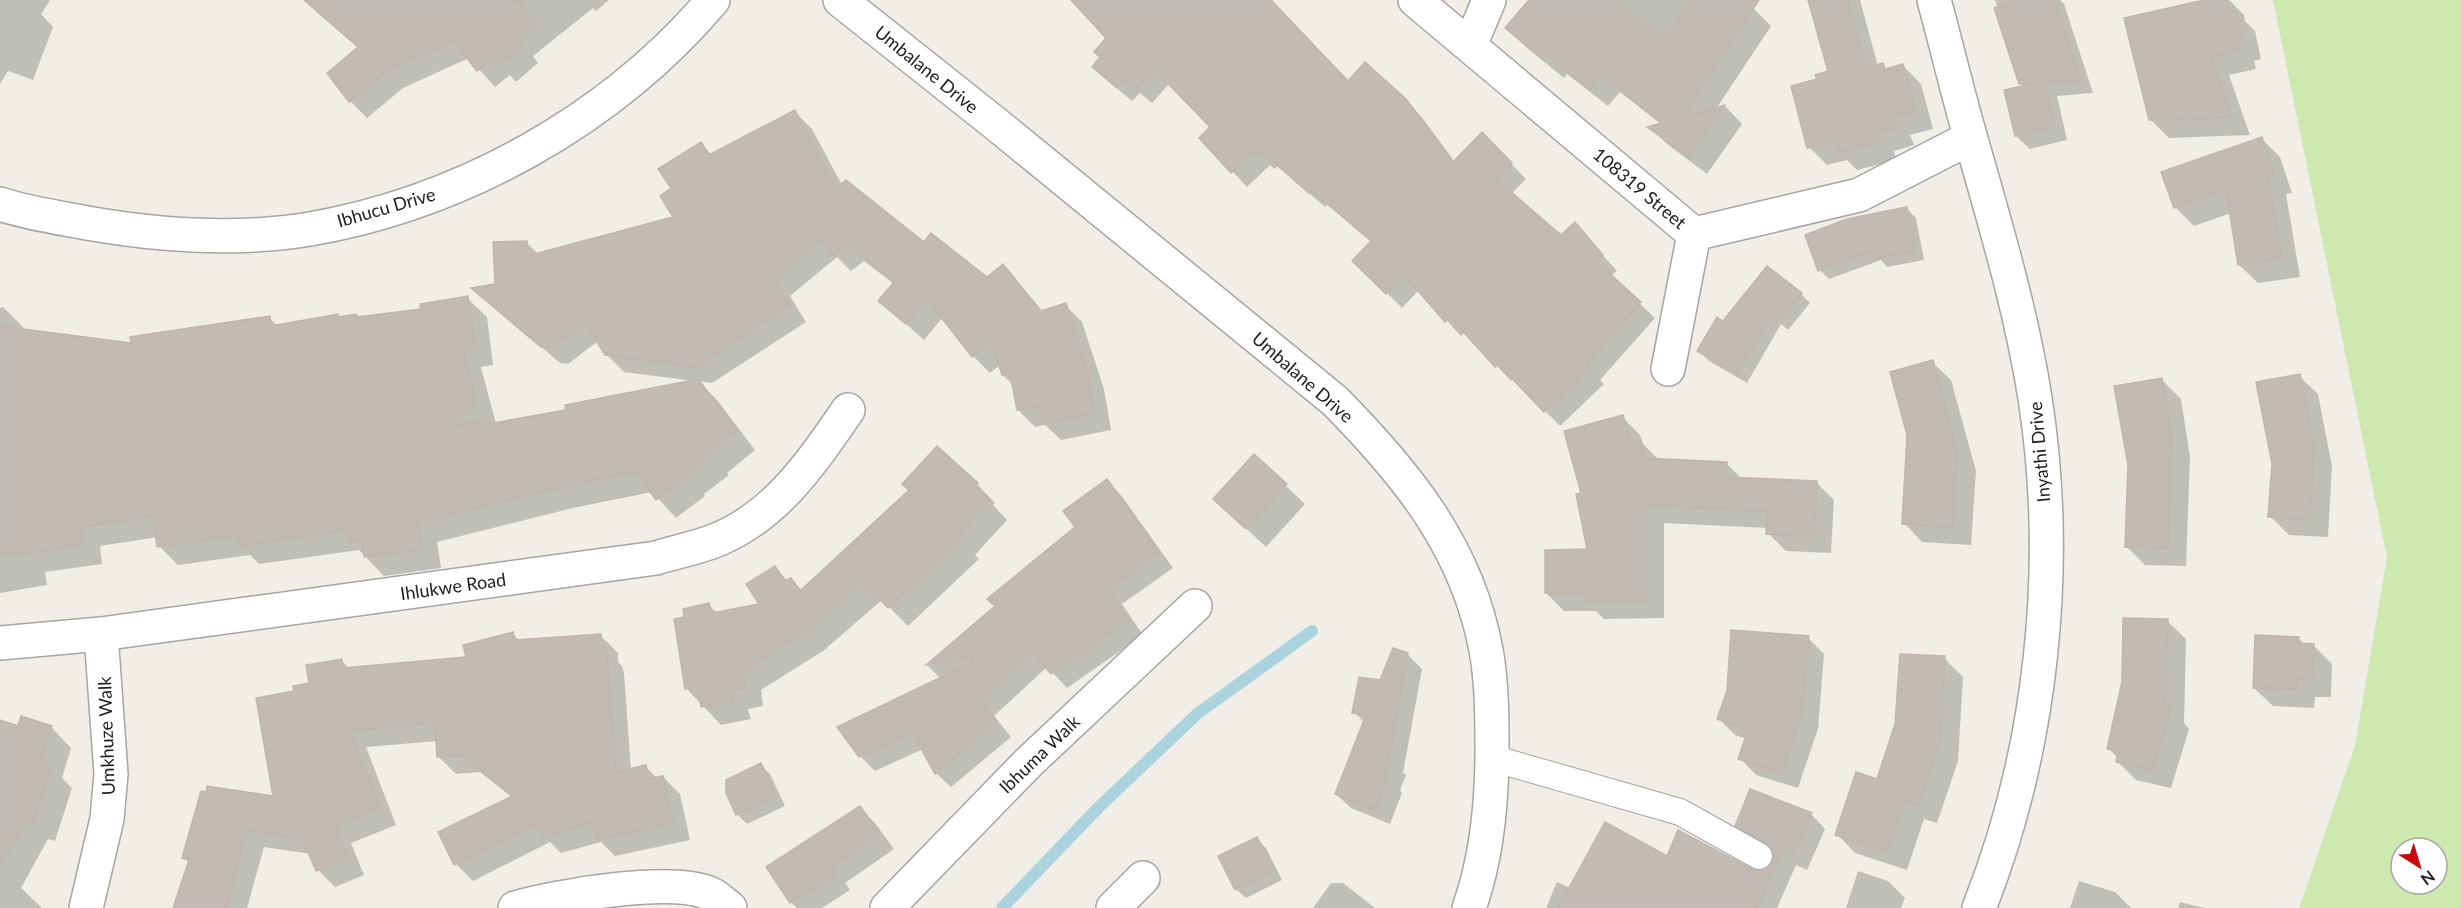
<svg xmlns="http://www.w3.org/2000/svg" width="2461" height="908" font-family="Lato,sans-serif">
	<style>
		.grass { fill: #cee9b0; fill-rule: evenodd }
		.shadow { fill: #0003 }
		.lines { fill: none; stroke-linecap: round; stroke-linejoin: round }
		.stream { stroke: #aad3dd; stroke-width: 12 }
		.building { fill: #c2bab5; stroke: #c3b5ab; stroke-width: 1.5 }
		.service-casing { stroke: #a5a5a5; stroke-width: 28 }
		.minor-casing { stroke: #a5a5a5; stroke-width: 36 }
		.service { stroke: #fff; stroke-width: 26 }
		.minor { stroke: #fff; stroke-width: 33 }
		.labels { text-anchor: middle; dominant-baseline: central; stroke-width: 6; stroke-linejoin: round; paint-order: stroke }
		.street-label { font-size: 18px; fill: #212121; stroke: #fff }
	</style>
	<rect width="100%" height="100%" fill="#f1eee8"/>
	<path class="grass" d="M2273,0h188v908h-162l56,-162 32,-188zM2401,848h36v36h-36z"/>
	<path class="shadow" d="M0,0h50l-9,14 12,13 -20,53 -25,-9 -8,13z
		M304,0h305l-13,11 -3,-3 -60,48 5,7 -22,19 -6,-7 -15,12 -26,-29 -66,30 -36,30 -17,-17 9,-53z
		M1073,0h198l78,82 56,18 16,16 34,46 27,-28 44,45 -15,15 50,43 14,-13 42,47 -7,5 45,42 -55,62 4,4 -44,42 -47,-48 -2,3 -46,-49 -4,4 -42,-46 -17,18 -47,-47 17,-19 -44,-38 -3,3 -47,-41 -4,3 -4,-4 -23,22 -46,-49 11,-11 -42,-44 -18,20 -12,-10 -8,8 -23,-19 -15,-15 8,-10 6,-19z
		M1531,0h213l9,8 18,18 -55,83 9,-3 17,18 -35,50 -40,-30 -17,-17 11,-3 -41,-32 -12,14 -41,-32 -3,4 -39,-32 -18,-18z
		M1809,0h51l18,66 5,-1 5,5 15,-4 18,18 12,45 -23,6 4,10 -20,6 2,9 -39,10 -10,-10 -20,5 -18,-18 9,-67 11,-8z
		M1995,0h65l4,4 29,89 -36,3 10,44 -37,9 -14,-13 8,-49 -4,-4z
		M2210,0h19l15,15 1,6 10,10 6,28 -7,2 2,8 -27,6 21,60 -81,3 -19,-19z
		M795,112l17,17 30,56 82,59 63,35 16,-13 40,46 22,-7 17,17 22,67 7,41 -50,10 -16,-15 -10,2 -17,-17 -5,-25 -10,-10 -3,-10 -10,8 -17,-17 -30,-39 -19,23 -44,-39 14,-17 -30,-23 -13,10 -14,-14 -47,39 16,26 -94,61 -14,-2 19,19 38,50 -28,23 2,2 -25,19 1,2 -29,22 -24,-26 -79,16 -136,34 4,26 -57,8 -25,-26 -100,14 -9,-9 -72,10 -19,-19 -1,-9 -58,9 2,18 -57,8 2,13 -47,8v-285l3,-1 20,20v4l110,14 136,-27 9,8 78,-10 3,2 63,-8 45,-12 20,19 6,48 -12,2 15,57 71,-13 127,-30 -70,-9 -18,-18 -8,-13 -30,23 -8,-1 -86,-74 23,-4 29,-43 12,12 138,-37 -3,-28 27,-46 12,12z
		M2261,138l19,19 12,36 -6,1 14,83 -42,6 -19,-18 -8,-52 -37,13 -19,-19z
		M1907,209l9,9 8,42 -37,7 -6,-7 -52,19 -9,-9z
		M1801,294l9,9 -22,27 -7,-6 -34,59 -38,-22 -10,-10 24,-28z
		M1932,362l19,18 25,91 -5,74 -49,-3 -18,-19z
		M2299,376l19,18 14,72 -4,71 -39,-2 -19,-19z
		M2162,380l19,19 9,58 -4,109 -41,-1 -19,-19z
		M1622,417l18,18 3,9 16,16 67,3 16,16 74,3 18,18 -3,53 -45,-2 -18,-18v-5l-104,-5v95l-60,1 -8,-8h-32l-18,-18 43,-42 -6,-57z
		M1254,456l51,48 -39,43 -32,-30z
		M1107,481l14,14 52,73 -51,36 21,31 -76,53 -20,-21 -53,49 17,21 -60,50 -15,-14 -13,-24 -48,22 -15,-15 81,-77 -13,-13 69,-60 80,-78z
		M977,484l18,19 -2,2 14,15 -32,35 4,4 -71,67 -26,-26 -59,51 -62,39 2,16 -15,3 3,10 -30,6 -35,-37v-69l23,-14 8,8 45,-8 13,-37 13,13 3,-2 11,11z
		M2167,621l19,18 -2,84 5,6 -18,59 -35,-8 -19,-19 1,-3 -10,-10z
		M512,634l8,7 81,-5 17,17v9l4,4 2,7 7,97 15,-3 12,12 5,-2 17,17 10,46 -75,16 -14,-14 -40,11 -11,-11 -77,39 -17,-17 -16,-32 72,-35 -32,-25 -24,2 -17,-17 -1,-16 -72,6 30,78 -45,18 13,32 -29,12 -17,-17 -7,-16 -47,-7 -17,61h-72l14,-45 -5,-6 91,-59 20,-105 16,-8 30,-25 9,9 118,-11z
		M1808,638l16,16 -6,75 -20,59 -42,-13 -16,-17 7,-19 -12,-4 -16,-16z
		M2298,638l7,7h8l19,19 -1,33h-16l-1,11 -41,-2 -19,-18z
		M1407,654l15,15 -19,104 3,2 -6,15 2,3 -12,31 -39,-16 -15,-14 29,-71 -11,-11z
		M1944,658l19,19 -5,84 -21,62 -13,-4 -17,51 -52,-17 -18,-19 41,-54z
		M0,722l19,6 32,-1 20,21 -9,30 10,10 -17,53 -7,-2 -27,49 21,20h-42z
		M760,765l10,9 15,32 -38,18 -10,-10 -10,-21z
		M860,808l15,15 19,26 -49,34 5,7 -28,18h-25l-6,-6z
		M1811,814l14,15 -18,41 -11,-5 -19,43h-231l11,-26 13,6 98,-30 92,14 8,-2 7,-16 -23,-14 -15,-15z
		M1257,839l9,9 16,32 -36,18 -10,-9z
		M1858,871l30,10 17,17 -4,10h-55z
		M2079,881l36,11 16,16h-61z
		M1331,883h12l32,25h-62z
		M2180,902l25,6h-27z"/>
	<g class="lines">
		<path class="stream" d="M1002,908l97,-101 98,-93 115,-83"/>
	</g>
	<path class="building" d="M304,0h214l19,23 -20,16 5,7 -24,20 -5,-7 -16,12 -24,-30 -67,30 -37,31 -22,-29 31,-26z
		M1071,0h200l77,81 17,-19 41,37 47,63 29,-30 30,31 -16,16 65,56 14,-13 28,33 -7,6 45,41 -55,62 4,4 -46,44 -46,-48 -3,3 -45,-50 -5,5 -41,-47 -18,19 -34,-33 19,-20 -59,-50 -3,2 -47,-41 -4,4 -4,-5 -23,22 -32,-35 11,-11 -56,-58 -18,20 -12,-10 -8,8 -24,-20 8,-10 -6,-5 12,-14z
		M1529,0h86l50,40 27,-40h67l-77,117 43,-12 -36,52 -42,-30 14,-4 -60,-48 -12,14 -40,-32 -4,4 -40,-33z
		M1808,0h40l18,68 17,-5 2,6 18,-5 13,47 -23,6 4,10 -20,6 2,9 -41,11 -3,-13 -28,8 -16,-62 26,-7 -2,-4 13,-4z
		M2018,0h37l26,81 -36,2 10,44 -40,9 -11,-46 31,-7 -16,1 -25,-76z
		M2204,0h23l2,12 7,-2 7,31 -7,2 2,8 -27,6 21,60 -83,3 -25,-102z
		M795,110l41,78 10,-8 78,62 7,-9 56,44 16,-13 38,47 25,-8 21,68 8,42 -52,11 -4,-18 -22,4 -7,-37 -8,2 -11,-34 -19,16 -45,-58 -21,25 -28,-23 16,-19 -48,-38 -13,11 -12,-15 -47,39 16,26 -95,62 -90,-12 -20,-33 -35,26 -9,-1 -70,-59 24,-4 -2,-42 34,-1v15l146,-39 -13,-21 11,-8 -13,-19 43,-27 8,13z
		M2262,137l12,37 -6,2 14,82 -44,7 -12,-75 -52,18 -13,-36z
		M1907,207l8,44 -39,7 -1,-8 -57,21 -13,-36 42,-16z
		M1767,266l35,27 -24,29 -7,-6 -34,58 -40,-23 20,-34 6,4z
		M468,296l7,50 -12,2 14,55 -33,25 37,-7 1,4 84,-15 -1,-5 133,-26 39,51 -29,23 2,2 -24,19 1,2 -31,24 -20,-28 -83,17 -135,33 4,27 -58,8 -2,-17 -13,2 -2,-12 -109,16 -1,-10 -80,11 -4,-31 -72,11 2,18 -83,11v-230l131,17 -1,-6 140,-21 1,10 67,-12 1,3 17,-3 1,3 64,-8 -1,-5z
		M1933,360l24,91 -4,76 -51,-3 5,-89 -17,-63z
		M2300,374l14,72 -4,73 -42,-2 4,-53 -16,-82z
		M2162,378l10,59 -4,111 -43,-1 3,-82 -14,-79z
		M1623,415l7,28 11,-3 4,18 82,4 -1,15 91,4 -3,55 -48,-2 2,-23 -122,-5v95h-61v-8h-40v-43l42,-1 -11,-55 5,-1 -17,-62z
		M937,446l41,37 -3,3 15,14 -32,36 3,3 -73,69 -25,-26 -59,51 -62,38 3,17 -15,2 3,11 -32,6 -4,-20 -12,2 -11,-70 10,-2 -1,-8 26,-6 3,10 47,-9 -13,-20 29,-18 10,15 6,-3 9,13 109,-101 -7,-6z
		M1254,454l33,30 -41,45 -33,-30z
		M1107,479l52,73 -51,37 21,31 -78,54 -18,-22 -53,48 17,21 -62,53 -23,-42 -53,25 -22,-30 136,-65 -2,-5 -45,8 69,-59 -8,-7 88,-72 -12,-16z
		M2123,618l45,1 -3,88 6,1 -18,62 -37,-8 2,-11 -11,-2 15,-67z
		M1731,630l78,6 -7,77 -20,60 -44,-14 10,-29 -31,-11 10,-28z
		M513,632l2,8 86,-6 1,13h4l1,8 9,117 30,-7 3,14 14,-3 10,47 -76,17 -4,-18 -50,15 -4,-14 -85,42 -16,-33 74,-36 -50,-40 -25,1 -2,-34 -85,8 30,77 -45,18 13,31 -32,14 -13,-31 -56,-10 -21,78h-53l16,-48 -7,-2 19,-67 5,1 1,-6 66,10 -17,-98 38,-7 -1,-5 16,-3 -3,-18 36,-6 1,9 123,-11 -3,-12z
		M2255,635l44,2 -1,6 16,1 -2,35 -15,-1 -1,11 -43,-1z
		M1393,648l15,5 -19,105 3,1 -7,17 3,1 -13,33 -40,-16 31,-79 -14,-2 7,-36 21,3z
		M1900,654l45,2 -5,86 -22,64 -13,-5 -17,51 -53,-17 21,-63 21,7 18,-55z
		M21,716l31,10 -12,36 12,4 -18,56 -7,-3 -27,49v-148l18,6z
		M761,763l15,33 -40,19 -10,-22v-13z
		M1750,789l62,24 -20,43 -11,-4 -24,56h-199l47,-86 62,34 11,-26 74,39 8,2 7,-2 7,-13 -2,-8 -37,-22z
		M860,806l19,27 -48,34 5,7 -46,29 -24,-36z
		M1257,837l17,33 -39,20 -17,-34z"/>
	<g class="lines">
		<defs>
			<path id="service" d="M1492,758l188,54 79,44"/>
			<path id="minor" d="M840,0l161,128 334,273c71,72 132,146 151,249 6,33 6,67 6,101 0,53 -5,107 -23,157
				M1415,0l279,234 165,-39 111,-57
				M1934,0c14,51 26,103 41,153 23,81 47,162 60,245 26,168 7,352 -56,510
				M1470,46l19,-46
				M0,204c30,10 62,14 93,20 71,12 145,17 217,5 154,-27 302,-110 403,-229
				M1668,369l26,-135
				M0,643l101,-9 555,-76c19,-6 40,-10 58,-17 62,-24 98,-79 134,-131
				M86,908l21,-89 4,-45 -10,-140
				M515,908c42,-12 158,-32 196,-14 7,3 13,10 19,14
				M887,908l141,-145 167,-157
				M1113,908l30,-30"/>
		</defs>
		<use href="#service" class="service-casing"/>
		<use href="#minor" class="minor-casing"/>
		<use href="#service" class="service"/>
		<use href="#minor" class="minor"/>
	</g>
	<g class="labels">
		<g class="street-label">
			<text transform="translate(927 69) rotate(39)">Umbalane Drive</text>
			<text transform="translate(1640 188) rotate(40)">108319 Street</text>
			<text transform="translate(386 207) rotate(-16)">Ibhucu Drive</text>
			<text transform="translate(1303 377) rotate(41)">Umbalane Drive</text>
			<text transform="translate(2039 452) rotate(-95)">Inyathi Drive</text>
			<text transform="translate(453 586) rotate(-8)">Ihlukwe Road</text>
			<text transform="translate(106 736) rotate(-92)">Umkhuze Walk</text>
			<text transform="translate(1039 754) rotate(-44)">Ibhuma Walk</text>
		</g>
	</g>
	<g transform="translate(2419 866) rotate(143)"><circle r="28" fill="#ffffff" stroke="#a6a6a6" stroke-width="1.5"/>
	<path d="M0-4.5L10 22L0 15L-10 22Z" fill="#cc060c"/>
	<text y="-9" font-size="16" font-weight="bold" text-anchor="middle" fill="#212121">N</text>
	</g>
</svg>
